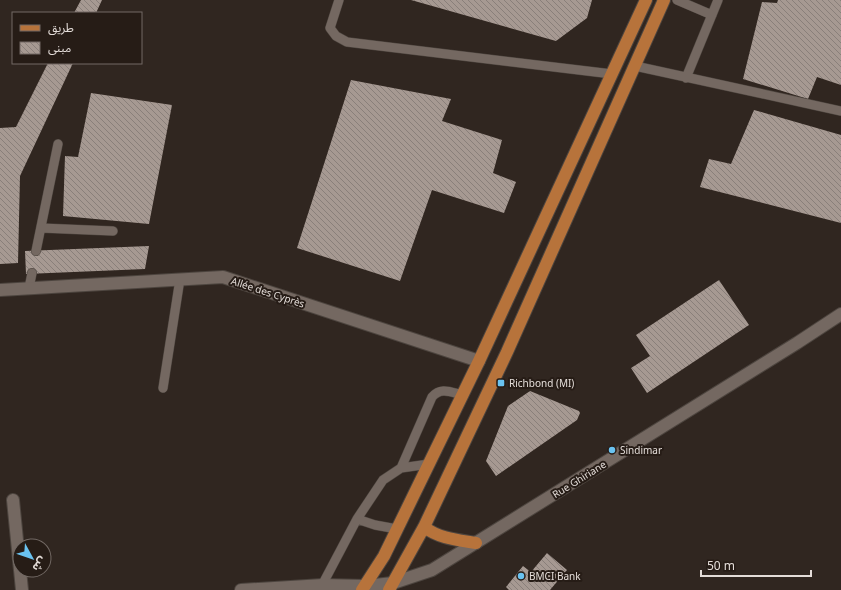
<svg xmlns="http://www.w3.org/2000/svg" width="841" height="590" font-family="'Noto Sans','Noto Sans Arabic',sans-serif">
	<style>
		.building { fill: url(#building-back-hatch) }
		.lines { fill: none; stroke-linecap: round; stroke-linejoin: round }
		.service-casing { stroke: #4d453f; stroke-width: 10 }
		.minor-casing { stroke: #4d453f; stroke-width: 14 }
		.tertiary-casing { stroke: #4d453f; stroke-width: 14 }
		.primary-casing { stroke: #4d453f; stroke-width: 14 }
		.service { stroke: #746861; stroke-width: 9 }
		.minor { stroke: #746861; stroke-width: 12 }
		.tertiary { stroke: #746861; stroke-width: 12 }
		.primary { stroke: #b7733b; stroke-width: 12 }
		.poi-dot { fill: #6ac3f1; stroke: #261c16; stroke-width: 1.5 }
		.labels { text-anchor: middle; dominant-baseline: central; stroke-width: 4; stroke-linejoin: round; paint-order: stroke }
		.street-label { font-size: 10px; fill: #e4ddd9; stroke: #261c16 }
		.poi-label { font-size: 10px; fill: #e4ddd9; stroke: #261c16; text-anchor: start }
	</style>
	<defs>
		<pattern id="building-back-hatch" width="6" height="6" patternUnits="userSpaceOnUse"><rect width="6" height="6" fill="#a69992"/><path d="M-1 5l2 2M0 0l6 6M5-1l2 2" fill="none" stroke="#897f7a"/></pattern>
	</defs>
	<rect width="100%" height="100%" fill="#302620"/>
	<path class="building" d="M81,0h21l-6,13h-22z
		M411,0h181l-5,18 -31,23z
		M778,0h63v85l-24,-8 -9,22 -65,-20 19,-77 15,1z
		M48,63h25l-53,113 -2,87 -18,1v-136l16,-1z
		M351,80l100,19 -9,22 60,19 -9,33 23,9 -12,31 -72,-23 -32,91 -103,-33z
		M91,93l81,12 -23,119 -86,-8 2,-60 13,1z
		M754,110l87,25v88l-141,-36 9,-28 22,5z
		M149,246l-4,23 -119,5 -1,-23z
		M719,280l30,45 -102,68 -16,-25 19,-12 -14,-21z
		M530,391l49,20 1,2 -3,7 -81,56 -10,-15 22,-55z
		M547,553l20,17 -17,20h-41l-3,-3 17,-21 8,6z"/>
	<g class="lines">
		<defs>
			<path id="service" d="M339,0l-9,28 6,8 11,6 265,32
				M677,0l35,15
				M635,66l206,45
				M686,78l32,-78
				M41,228l72,3
				M36,251l22,-107
				M29,288l3,-15
				M163,388l17,-109
				M401,468l31,-71c9,-10 18,-5 31,-2
				M357,519l18,6 22,4
				M320,589l37,-70 26,-39 18,-12 28,-4"/>
			<path id="minor" d="M0,290l223,-13 256,84
				M13,500l7,70
				M20,570l2,20"/>
			<path id="tertiary" d="M241,590l82,-5 43,1 27,-3 39,-13 365,-227 44,-29"/>
			<path id="primary" d="M424,527c16,12 34,13 52,16
				M362,590l22,-34 95,-195 167,-361
				M389,590l35,-63 83,-175 157,-352"/>
		</defs>
		<use href="#service" class="service-casing"/>
		<use href="#minor" class="minor-casing"/>
		<use href="#tertiary" class="tertiary-casing"/>
		<use href="#primary" class="primary-casing"/>
		<use href="#service" class="service"/>
		<use href="#minor" class="minor"/>
		<use href="#tertiary" class="tertiary"/>
		<use href="#primary" class="primary"/>
	</g>
	<g class="poi-dot">
		<rect x="497" y="379" width="8" height="8" rx="2"/>
		<circle cx="612" cy="450" r="4"/>
		<circle cx="521" cy="576" r="4"/>
	</g>
	<g class="labels">
		<g class="street-label">
			<text transform="translate(268 292) rotate(18)">Allée des Cyprès</text>
			<text transform="translate(579 479) rotate(-32)">Rue Ghiriane</text>
		</g>
		<g class="poi-label">
			<text x="509" y="383">Richbond (MI)</text>
			<text x="620" y="450">Sindimar</text>
			<text x="529" y="576">BMCI Bank</text>
		</g>
	</g>
	<rect x="12" y="12" width="130" height="52" fill="#261c16" stroke="#726964"/>
	<rect x="20" y="25" width="20" height="6" fill="#b7733b" stroke="#726964"/>
	<text x="48" y="32" font-size="12" fill="#e4ddd9">طريق</text>
	<rect x="20" y="42" width="20" height="12" fill="url(#building-back-hatch)" stroke="#726964"/>
	<text x="48" y="52" font-size="12" fill="#e4ddd9">مبنى</text>
	<g transform="translate(32 558) rotate(130)"><circle r="19" fill="#261c16" stroke="#726964"/>
	<path d="M0-3L7 15L0 10L-7 15Z" fill="#6ac3f1"/>
	<text y="-6" font-size="11" font-weight="bold" text-anchor="middle" fill="#e4ddd9">ش</text>
	</g>
	<path d="M701 570v6h110v-6" fill="none" stroke="#e4ddd9" stroke-width="2"/>
	<text x="707" y="570" font-size="12" fill="#e4ddd9" stroke="#261c16" stroke-width="3" paint-order="stroke">50 m</text>
</svg>
